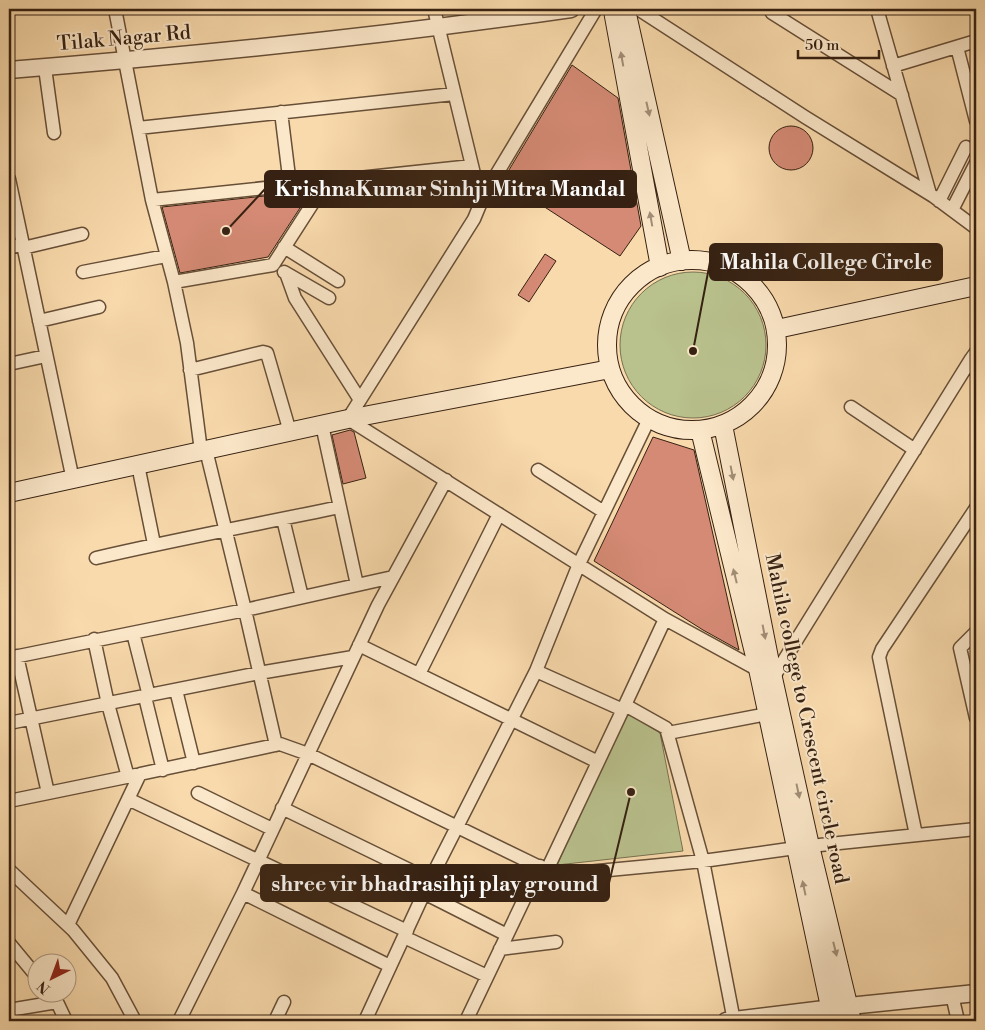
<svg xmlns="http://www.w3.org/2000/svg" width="985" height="1030" font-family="'Libre Bodoni',serif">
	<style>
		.green { fill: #b9c18d; stroke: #787150 }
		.building { fill: #d58a75; stroke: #362112 }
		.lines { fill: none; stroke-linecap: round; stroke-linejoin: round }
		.minor-casing { stroke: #674f38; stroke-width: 15 }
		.tertiary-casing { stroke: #674f38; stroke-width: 19 }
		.secondary-casing { stroke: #362112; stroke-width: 20 }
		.minor { stroke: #fbe7c9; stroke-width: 12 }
		.tertiary { stroke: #fbe7c9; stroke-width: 16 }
		.secondary { stroke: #fbe7c9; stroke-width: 18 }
		.oneway { fill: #a28e77 }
		.labels { text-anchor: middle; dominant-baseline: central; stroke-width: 4; stroke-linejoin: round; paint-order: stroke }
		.street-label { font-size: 20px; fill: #362112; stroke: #fbe7c9 }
		.leader { fill: none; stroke: #362112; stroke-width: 2 }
		.callout-dot { fill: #362112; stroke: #fbe7c9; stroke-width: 2 }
		.callout { fill: #362112; stroke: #362112; stroke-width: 2 }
		.callout-label { font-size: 21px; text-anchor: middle; font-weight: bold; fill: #fff }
	</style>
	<rect width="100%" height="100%" fill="#f9daac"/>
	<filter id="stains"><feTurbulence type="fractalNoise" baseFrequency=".004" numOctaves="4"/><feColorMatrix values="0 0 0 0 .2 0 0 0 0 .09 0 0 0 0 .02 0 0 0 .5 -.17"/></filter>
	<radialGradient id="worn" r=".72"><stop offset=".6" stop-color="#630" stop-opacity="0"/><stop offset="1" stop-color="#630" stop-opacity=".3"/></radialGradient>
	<path class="green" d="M620 345a73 73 0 1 1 146 0a73 73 0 1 1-146 0Z
		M627,713l33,20 23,118 -126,14z"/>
	<path class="building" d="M572,65l46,33 23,128 -21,30 -117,-76z
		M769 148a22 22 0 1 1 44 0a22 22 0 1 1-44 0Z
		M311,191l-43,66 -88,16 -18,-66z
		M545,254l11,7 -27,41 -11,-7z
		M350,430l4,2 12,46 -23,6 -11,-49z
		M653,437l41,13 45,200 -36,-20 -109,-69z"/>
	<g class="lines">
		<defs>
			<path id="minor" d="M115,9l37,191 22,82 13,61 14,108
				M434,9l42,173 8,13
				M596,9l-112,186 -10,24 -126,200 317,200 108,59 198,-319
				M638,9l167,108 128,79 43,32
				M770,9l2,4 130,82
				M877,9l53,185
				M957,47l19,74
				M893,66l83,-25
				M45,68l9,65
				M281,112l9,73
				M138,128l316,-34
				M9,179l64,301
				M152,200l320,-34
				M939,201l27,-54
				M952,210l24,-47
				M284,247l54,34
				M9,248l14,-4
				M23,248l59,-14
				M83,272l83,-16
				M284,272l45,26
				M286,273l9,25 65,102
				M174,282l99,-17 54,-84
				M39,321l60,-14
				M976,352l-5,7 5,13
				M9,364l37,-8
				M190,370l73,-18 4,1 23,79
				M851,407l64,43
				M322,425l35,160
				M206,450l39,160 148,-33
				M138,465l16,79
				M538,470l66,42
				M283,519l19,78
				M96,558c81,-19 163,-34 244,-51
				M976,632l-16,16 16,70
				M133,633l16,63
				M94,639l14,65 20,73
				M359,645l239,117
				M17,656l31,137
				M9,658l236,-48 31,135
				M536,671l87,39
				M419,674l80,-160
				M176,690l18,73
				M145,697l18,73
				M625,705l40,-86
				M9,723l250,-50 94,-16
				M668,733l99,-19
				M198,793l74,36
				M128,799l279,132
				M9,801l127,-26
				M282,808l148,72
				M916,835l-37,-178 3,-8 94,-141
				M9,870l64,60 39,48 23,43
				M547,870l78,-165 41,23 37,133 31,160
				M243,893l147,73
				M424,893l83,42
				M68,925l72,-151 140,-30 28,10 248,121 147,-14 107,-15 166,-17
				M404,937l83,39
				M9,943l29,35
				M500,949l56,-7
				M49,992l8,10 9,19
				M952,995l6,26
				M9,1010l48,-8
				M179,1021l64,-128 135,-288 68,-125
				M275,1021l9,-19
				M365,1021l65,-141 106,-209 43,-107 70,-145
				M466,1021l74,-155"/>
			<path id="tertiary" d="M9,70c188,-15 375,-34 562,-61
				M726,1021l123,-15 127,-13"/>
			<path id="secondary" d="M626,10l56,251
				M613,11l47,256
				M607 345a85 85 0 1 1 170 0a85 85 0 1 1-170 0Z
				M777,329l199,-43
				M723,425l50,253 37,168 42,175
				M700,430l58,239 75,352
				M9,493l339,-74 262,-50"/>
		</defs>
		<use href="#minor" class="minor-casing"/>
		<use href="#tertiary" class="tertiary-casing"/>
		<use href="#secondary" class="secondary-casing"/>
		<use href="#minor" class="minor"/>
		<use href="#tertiary" class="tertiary"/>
		<use href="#secondary" class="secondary"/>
	</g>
	<defs><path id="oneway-solid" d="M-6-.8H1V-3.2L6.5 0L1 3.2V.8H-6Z" transform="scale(1.25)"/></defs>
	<g class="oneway">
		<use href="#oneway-solid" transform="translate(622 59) rotate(-100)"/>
		<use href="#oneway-solid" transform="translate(648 109) rotate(77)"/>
		<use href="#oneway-solid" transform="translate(651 219) rotate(-100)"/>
		<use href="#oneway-solid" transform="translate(732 473) rotate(79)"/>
		<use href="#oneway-solid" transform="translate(735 576) rotate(-104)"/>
		<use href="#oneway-solid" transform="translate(764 632) rotate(79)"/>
		<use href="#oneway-solid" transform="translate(798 791) rotate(78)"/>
		<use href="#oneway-solid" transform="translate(804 888) rotate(-102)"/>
		<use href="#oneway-solid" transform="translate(835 949) rotate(76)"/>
	</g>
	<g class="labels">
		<g class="street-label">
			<text transform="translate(124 39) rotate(-5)">Tilak Nagar Rd</text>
			<text transform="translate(806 719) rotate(78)">Mahila college to Crescent circle road</text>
		</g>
	</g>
	<path class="leader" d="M226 231L265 189M693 351L710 262M631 792L609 883"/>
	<g class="callout-dot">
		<circle cx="226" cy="231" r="5"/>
		<circle cx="693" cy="351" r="5"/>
		<circle cx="631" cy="792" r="5"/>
	</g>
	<g class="callout">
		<rect x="265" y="171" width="371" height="36" rx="5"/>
		<rect x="710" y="244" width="232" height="36" rx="5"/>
		<rect x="261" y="865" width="348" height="36" rx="5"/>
	</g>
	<g class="callout-label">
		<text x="450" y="196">KrishnaKumar Sinhji Mitra Mandal</text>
		<text x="826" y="269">Mahila College Circle</text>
		<text x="435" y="891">shree vir bhadrasihji play ground</text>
	</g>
	<rect width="985" height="1030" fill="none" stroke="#f9daac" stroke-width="30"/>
	<rect x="10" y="10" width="965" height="1010" fill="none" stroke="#362112" stroke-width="2.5"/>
	<rect x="15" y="15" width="955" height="1000" fill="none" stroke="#362112"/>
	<g transform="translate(52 978) rotate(222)"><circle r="24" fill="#fbe7c9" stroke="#ac9880"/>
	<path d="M0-4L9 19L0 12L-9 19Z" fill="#8f2418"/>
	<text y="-8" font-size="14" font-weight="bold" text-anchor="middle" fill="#362112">N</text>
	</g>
	<path d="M798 50v8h81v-8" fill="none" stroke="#362112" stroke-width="2.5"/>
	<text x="805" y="50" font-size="15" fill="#362112" stroke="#fbe7c9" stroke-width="4" paint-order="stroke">50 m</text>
	<rect width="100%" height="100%" filter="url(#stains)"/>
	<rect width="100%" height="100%" fill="url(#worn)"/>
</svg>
